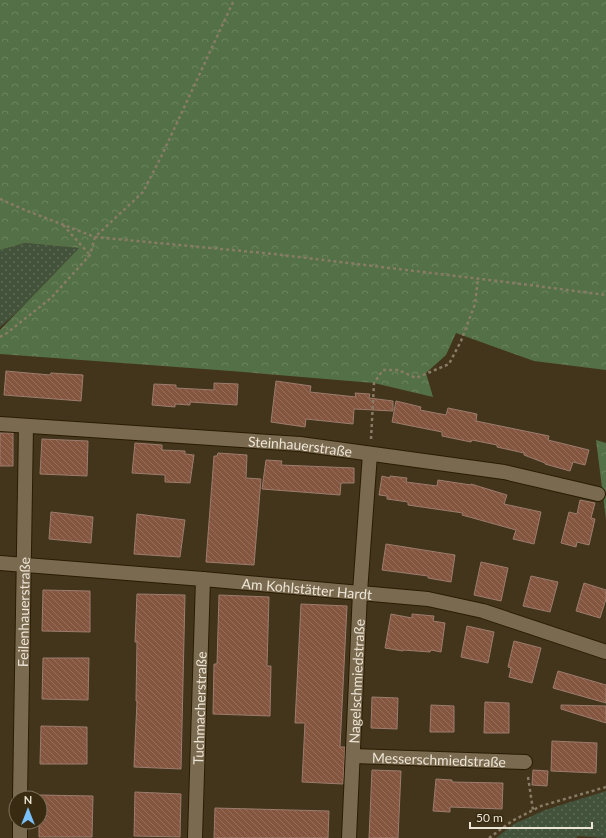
<svg xmlns="http://www.w3.org/2000/svg" width="606" height="838" font-family="Lato,sans-serif">
	<style>
		.grass { fill: url(#grass-dots) }
		.forest { fill: url(#forest-crowns) }
		.building { fill: url(#building-back-hatch); stroke: #9b7c6e }
		.lines { fill: none; stroke-linecap: round; stroke-linejoin: round }
		.street-casing { stroke: #291c04; stroke-width: 16 }
		.path { stroke: #887c67; stroke-width: 2.5; stroke-dasharray: 3 3; stroke-linecap: butt }
		.street { stroke: #7a6a50; stroke-width: 14 }
		.labels { text-anchor: middle; dominant-baseline: central; stroke-width: 4; stroke-linejoin: round; paint-order: stroke }
		.street-label { font-size: 14px; fill: #ece4d5; stroke: #382b12 }
	</style>
	<defs>
		<pattern id="grass-dots" width="8" height="8" patternUnits="userSpaceOnUse"><rect width="8" height="8" fill="#43533b"/><path d="M2 2h.1M6 6h.1" fill="none" stroke="#5e6c56" stroke-width="1.8" stroke-linecap="round"/></pattern>
		<pattern id="forest-crowns" width="20" height="18" patternUnits="userSpaceOnUse"><rect width="20" height="18" fill="#547046"/><path d="M2 6a3 3 0 1 1 6 0M12 15a3 3 0 1 1 6 0" fill="none" stroke="#6d8460"/></pattern>
		<pattern id="building-back-hatch" width="6" height="6" patternUnits="userSpaceOnUse"><rect width="6" height="6" fill="#85563f"/><path d="M-1 5l2 2M0 0l6 6M5-1l2 2" fill="none" stroke="#966e5a"/></pattern>
	</defs>
	<rect width="100%" height="100%" fill="#43351c"/>
	<path class="grass" d="M25,243l54,5 -64,66 -15,13v-77z
		M606,791v47l-28,-2 -2,2h-80l18,-14 31,-14z"/>
	<path class="forest" d="M0,0h606v370l-72,-9 -78,-28 -10,22 -20,18 7,24 -59,-14 -143,-12 -231,-17v-24l79,-82 -54,-5 -25,7z
		M596,440l10,3v76z"/>
	<path class="building" d="M6,371l44,4 1,-2 32,2 -2,26 -77,-6z
		M276,381l35,5 -1,6 46,5 -1,-4 15,1 -1,4 24,3v10l-39,-2 -1,15 -47,-5 -1,8 -34,-5z
		M214,383l24,1 -1,21 -47,-3v3l-15,-1v3l-23,-2 2,-21 22,1v3l38,2z
		M396,401l25,6 -1,3 26,5 2,-7 29,6 -1,7 73,15 -1,4 41,10 -4,15 -12,-3 -3,9 -25,-7v-1l-21,-8v-2l-27,-6v-2l-25,-5 -1,2 -29,-6v-4l-50,-10z
		M0,433h13v33h-13z
		M42,439l46,2 -1,35 -47,-2z
		M135,443l27,2v5l23,1v3l9,1 -4,28 -25,-1v-7l-33,-2z
		M218,453l29,2 -1,23 15,1 -7,86 -48,-3 8,-106h3z
		M266,460l16,1 -1,4 73,3v15h-13l-1,12 -78,-6z
		M382,476l8,2v-2l17,2 -1,4 31,4 1,-6 33,5v-1l36,11 -3,9 37,8 -7,32 -21,-5 3,-9 -54,-15 1,-2 -55,-8v-3l-21,-3v-3l-8,-1z
		M580,500l15,3 -4,15 4,1 -6,26 -12,-3 -1,5 -15,-4 8,-31 8,2z
		M51,512l42,5 -2,26 -42,-4z
		M137,514l48,6 -5,37 -46,-3z
		M386,544l69,11 -4,27 -23,-4v-2l-46,-6z
		M481,562l27,6 -7,33 -27,-6z
		M531,576l27,6 -8,30 -27,-6z
		M584,583l22,7v9l-6,19 -24,-7z
		M43,590l47,1v41l-48,-1z
		M137,594l48,1 -4,174 -47,-2 3,-66h-1l1,-59h-2z
		M219,595l50,2 -2,69h4l-1,50 -57,-2 1,-50h3z
		M301,604l46,2 -7,141h5l-2,37 -41,-2 3,-59h-10z
		M391,614l21,4v-4l22,2 -1,5 12,2 -4,29 -10,-2 -1,2 -27,-2v1l-18,-3z
		M467,626l27,6 -6,31 -27,-6z
		M514,641l27,7 -9,35 -23,-6 2,-9 -3,-1z
		M43,658h46l-1,42 -46,-1z
		M558,671l48,14v18l-53,-15z
		M372,697l26,1 -1,31 -26,-1z
		M485,702l24,1v30h-25z
		M431,705l23,1v26h-24z
		M561,705l45,1v17l-45,-14z
		M41,726l46,1v37h-47z
		M552,741l45,2 -1,30 -45,-2z
		M372,770l29,1 -3,67h-29z
		M533,770l15,1 -1,15 -15,-1z
		M436,779l16,1v2l51,1 -1,26 -52,-2v5l-17,-1z
		M135,792l46,2 -1,43 -46,-1z
		M39,795l54,1 -1,41h-53v-15h1z
		M215,808l114,3 -1,27h-114z"/>
	<g class="lines">
		<defs>
			<g id="street">
				<path id="s1" d="M0,424l300,20 204,28 94,22"/>
				<path id="s2" d="M0,563l203,16 225,20 55,12 123,41"/>
				<path id="s3" d="M353,756l172,6"/>
				<path id="s4" d="M20,798l6,-372"/>
				<path d="M20,838v-16"/>
				<path id="s5" d="M195,838l8,-259"/>
				<path id="s6" d="M349,838l11,-246 10,-138"/>
			</g>
		</defs>
		<use href="#street" class="street-casing"/>
		<path class="path" d="M0,199l25,11 70,27 179,17 240,29 92,12
			M63,225l27,30
			M0,337l7,-4 44,-35 39,-43 5,-18 48,-45 19,-37 72,-155
			M371,439l3,-56 9,-13h15l18,8 33,-14 12,-23 14,-37 3,-26
			M528,777l5,33
			M489,838l23,-17 29,-15 65,-19"/>
		<use href="#street" class="street"/>
	</g>
	<g class="labels">
		<g class="street-label">
			<text stroke="none"><textPath href="#s1" startOffset="301">Steinhauerstraße</textPath></text>
			<text stroke="none"><textPath href="#s2" startOffset="308">Am Kohlstätter Hardt</textPath></text>
			<text stroke="none"><textPath href="#s4" startOffset="186">Feilenhauerstraße</textPath></text>
			<text stroke="none"><textPath href="#s6" startOffset="157">Nagelschmiedstraße</textPath></text>
			<text stroke="none"><textPath href="#s5" startOffset="130">Tuchmacherstraße</textPath></text>
			<text stroke="none"><textPath href="#s3" startOffset="86">Messerschmiedstraße</textPath></text>
		</g>
	</g>
	<g transform="translate(28 810)"><circle r="19" fill="#382b12" stroke="#807560"/>
	<path d="M0-3L7 15L0 10L-7 15Z" fill="#79bff8"/>
	<text y="-6" font-size="11" font-weight="bold" text-anchor="middle" fill="#ece4d5">N</text>
	</g>
	<path d="M470 822v6h122v-6" fill="none" stroke="#ece4d5" stroke-width="2"/>
	<text x="476" y="822" font-size="12" fill="#ece4d5" stroke="#382b12" stroke-width="3" paint-order="stroke">50 m</text>
</svg>
